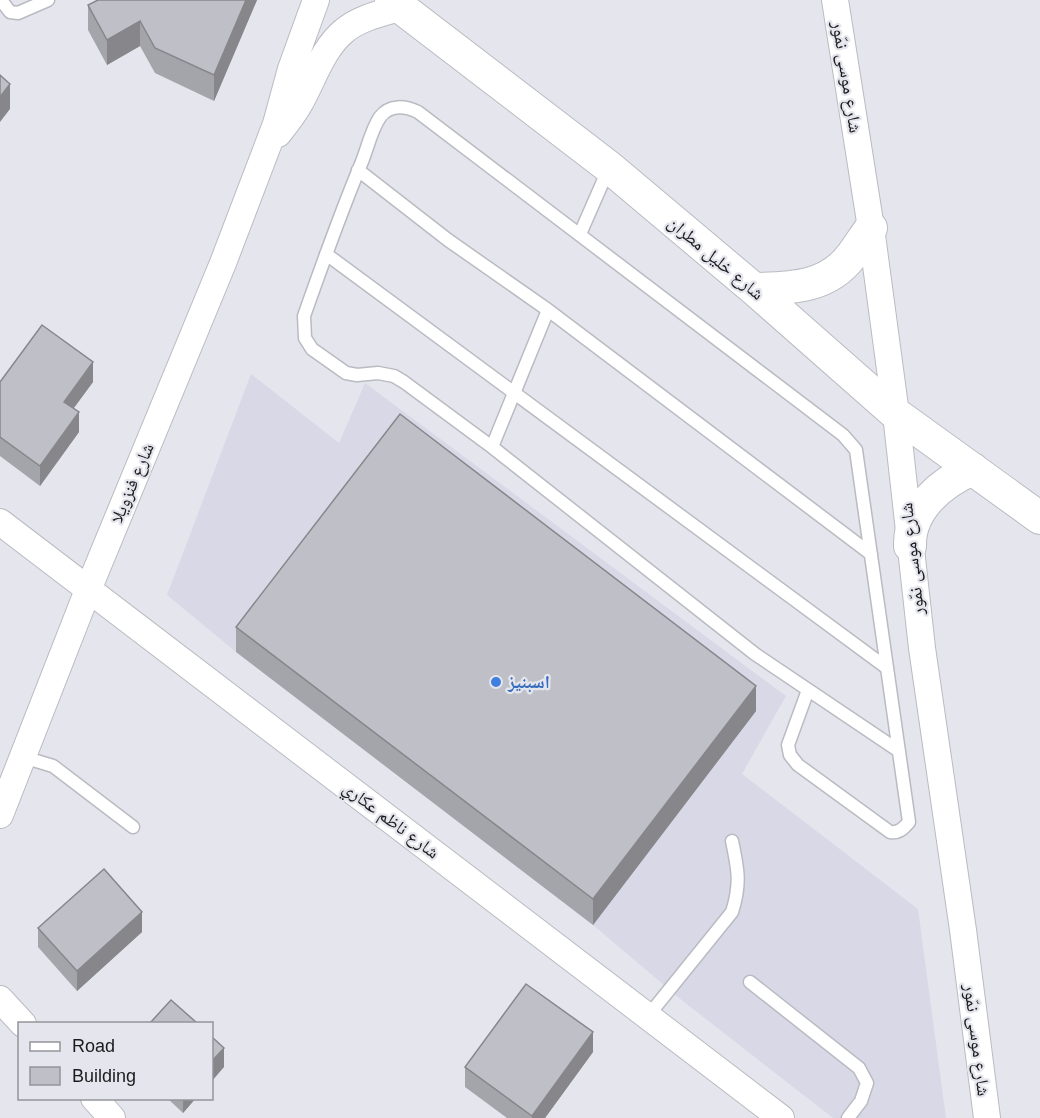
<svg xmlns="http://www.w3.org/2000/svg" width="1040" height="1118" font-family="Arial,'Noto Naskh Arabic',sans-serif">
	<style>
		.built { fill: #d8d8e7 }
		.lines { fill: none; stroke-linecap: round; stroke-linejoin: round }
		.service-casing { stroke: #babbc2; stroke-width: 15 }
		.minor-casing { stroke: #babbc2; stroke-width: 28 }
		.tertiary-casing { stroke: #babbc2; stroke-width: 34 }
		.service { stroke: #fff; stroke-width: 12 }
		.minor { stroke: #fff; stroke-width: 26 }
		.tertiary { stroke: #fff; stroke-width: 32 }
		.wall { fill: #a4a4ab }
		.shaded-wall { fill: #86868b }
		.building { fill: #bfbfc7; stroke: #86868b; stroke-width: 1.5 }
		.shop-dot { fill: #3f7fe0; stroke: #e5e5ed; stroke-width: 2 }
		.labels { text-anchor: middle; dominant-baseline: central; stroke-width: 4.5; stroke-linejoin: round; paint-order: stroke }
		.street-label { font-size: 18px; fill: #1b1b1e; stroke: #e5e5ed }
		.shop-label { font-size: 18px; font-weight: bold; fill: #366cbe; stroke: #e5e5ed; text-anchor: start }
	</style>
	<rect width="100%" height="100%" fill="#e5e5ed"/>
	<path class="built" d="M251,374l88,69 26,-60 421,313 -44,78 176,135 28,209h-113l-149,-116 -91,-77 -357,-273 -69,-57z"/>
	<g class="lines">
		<defs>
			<path id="service" d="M1,0l9,12 8,1 30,-13
				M358,170l90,70 100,70 323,244
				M580,234l28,-64
				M326,254l561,414
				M492,447l56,-137
				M808,690l-20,55 2,10 8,10 92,67c9,1 13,-3 19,-10l-53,-372 -13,-15 -425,-323c-13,-6 -28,-8 -38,5 -9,13 -13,33 -19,47 -21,50 -39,101 -57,152l1,22 7,11 34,24 11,2 21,-2 16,3 10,6 88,65 263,207 144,97
				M23,757l30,9 80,61
				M750,982l109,86 8,15 -6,18 -13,17
				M648,1016l84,-104c9,-28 6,-43 0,-71"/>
			<path id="minor" d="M835,0l36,228 25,186 26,234 41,282 24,188
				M278,134c8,-10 16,-20 22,-31 13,-23 23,-55 44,-72 15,-13 38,-18 56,-23
				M0,522l781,596
				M0,815l88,-225 135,-327 53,-139 15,-55 25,-69
				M0,999l23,25
				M94,1098l18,20"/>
			<path id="tertiary" d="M391,0l218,167 145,122 142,125 144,104
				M754,289c37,-1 74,-1 98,-34 7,-9 12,-18 19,-27
				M910,546c-1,-37 32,-64 63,-77"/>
		</defs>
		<use href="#service" class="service-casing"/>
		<use href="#minor" class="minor-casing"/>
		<use href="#tertiary" class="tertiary-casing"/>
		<use href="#service" class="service"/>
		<use href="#minor" class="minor"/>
		<use href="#tertiary" class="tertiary"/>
	</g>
	<path class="wall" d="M98,0h159l-43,101 -59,-28 -15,-27 -33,19 -19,-35v-25z
		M0,382h93l-19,26 5,24 -39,54 -40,-30z
		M236,627l520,84 -163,214 -357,-273z
		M38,928l104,4 -65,59 -39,-44z
		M593,1052l-48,66h-38l-42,-31v-20z
		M167,1098h29l-13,15z"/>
	<path class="shaded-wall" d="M246,0h11l-43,101v-26z
		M140,21v25l-33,19v-25z
		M10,84v25l-10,13v-25z
		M93,362v20l-29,39v-19z
		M79,412v20l-39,54v-20z
		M756,686v25l-163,214v-26z
		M142,912v20l-65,59v-20z
		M593,1032v20l-48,66h-13v-2z
		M224,1048v19l-12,14v-20z
		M183,1098h13l-13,15z"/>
	<path class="building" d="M98,0h148l-32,75 -59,-27 -15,-27 -33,19 -19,-35z
		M0,75l10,9 -10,13z
		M42,325l51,37 -29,40 15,10 -39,54 -40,-29v-55z
		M400,414l356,272 -163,213 -357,-272z
		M104,869l38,43 -65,59 -39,-43z
		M526,984l67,48 -61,84 -67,-49z
		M171,1000l26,23h-47z
		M212,1037l12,11 -12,13z"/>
	<circle class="shop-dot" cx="496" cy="682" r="6"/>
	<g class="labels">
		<g class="street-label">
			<text transform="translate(847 77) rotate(81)">شارع موسى نمّور</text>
			<text transform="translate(716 258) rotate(40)">شارع خليل مطران</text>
			<text transform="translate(132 483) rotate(-67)">شارع فنزويلا</text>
			<text transform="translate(912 559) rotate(-96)">شارع موسى نمّور</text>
			<text transform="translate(391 820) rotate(37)">شارع ناظم عكاري</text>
			<text transform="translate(977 1040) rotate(83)">شارع موسى نمّور</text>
		</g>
		<g class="shop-label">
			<text x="508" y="682">اسبنيز</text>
		</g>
	</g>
	<rect x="18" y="1022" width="195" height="78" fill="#e5e5ed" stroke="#94949a" stroke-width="1.5"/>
	<rect x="30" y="1042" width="30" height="9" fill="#ffffff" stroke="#94949a" stroke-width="1.5"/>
	<text x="72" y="1052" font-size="18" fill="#1b1b1e">Road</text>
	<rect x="30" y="1067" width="30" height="18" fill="#bfbfc7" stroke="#94949a" stroke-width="1.5"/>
	<text x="72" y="1082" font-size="18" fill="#1b1b1e">Building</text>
</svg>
